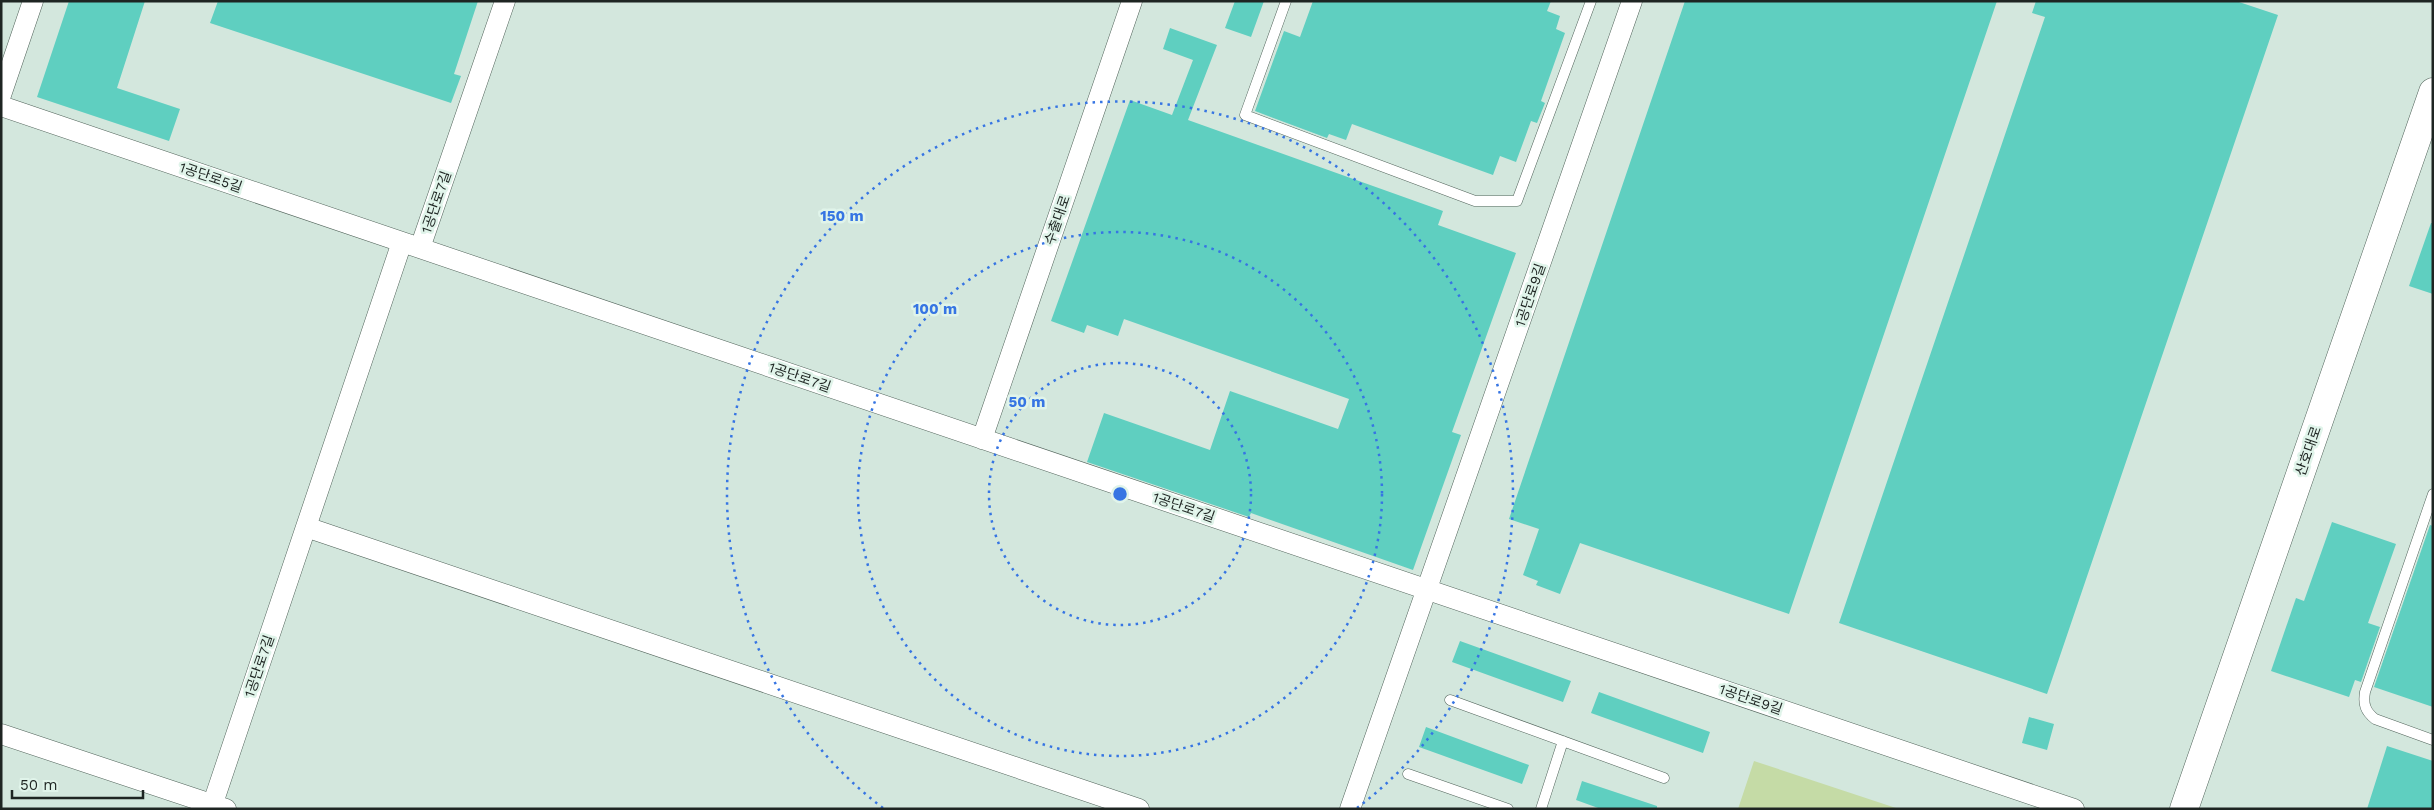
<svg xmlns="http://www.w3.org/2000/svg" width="2434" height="810" font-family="'Work Sans','Noto Sans KR',sans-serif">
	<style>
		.green { fill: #c5dba6 }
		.building { fill: #5fcfc0 }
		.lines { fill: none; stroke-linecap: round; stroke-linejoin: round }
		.lane-casing { stroke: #52645b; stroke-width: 11 }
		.street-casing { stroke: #52645b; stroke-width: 21 }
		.secondary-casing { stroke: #52645b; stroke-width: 29 }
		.lane { stroke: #fff; stroke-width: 10 }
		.street { stroke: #fff; stroke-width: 20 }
		.secondary { stroke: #fff; stroke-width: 28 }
		.ring { fill: none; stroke: #3675e3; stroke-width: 2.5; stroke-dasharray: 2.5 5 }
		.labels { text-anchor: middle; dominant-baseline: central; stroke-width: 5; stroke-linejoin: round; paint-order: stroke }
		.street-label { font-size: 14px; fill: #1e2522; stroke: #e0f4ea }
		.centre { fill: #3675e3; stroke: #e0f4ea; stroke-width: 2.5 }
		.ring-label { font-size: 15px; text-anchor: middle; font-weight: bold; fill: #3675e3; stroke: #e0f4ea; stroke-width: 5; stroke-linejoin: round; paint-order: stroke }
	</style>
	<rect width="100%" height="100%" fill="#d3e7dd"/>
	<path class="green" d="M1754,761l145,48h-161z"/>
	<path class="building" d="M69,1h76l-28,87 63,21 -11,32 -132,-44z
		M218,1h260l-24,73 7,2 -10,27 -241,-80z
		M1235,1h29l-13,36 -26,-9z
		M1313,1h238l-4,10 13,5 -4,13 9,4 -24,68 4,2 -8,20 -6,-2 -15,41 -16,-6 -7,19 -141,-51 -6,16 -17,-6 -2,4 -72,-27 29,-80 16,6z
		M1685,1h312l-208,613 -209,-71 -20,51 -24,-9 2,-4 -15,-6 16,-46 -30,-10z
		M2036,1h200l42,14 -231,679 -208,-71 206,-606 -13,-4z
		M1170,28l47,17 -29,75 255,91 -5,14 78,28 -64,179 9,3 -48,135 -162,-57 -2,4 -162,-55 17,-49 106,37 20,-59 108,38 11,-30 -225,-80 -6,17 -31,-11 -3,8 -33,-12 79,-221 42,15 21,-55 -30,-11z
		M2431,223h2v71l-24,-8z
		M2332,522l64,22 -28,79 12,4 -19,55 -6,-2 -6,17 -78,-26 25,-73 8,3z
		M2430,525l3,1v181l-59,-20z
		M1460,641l111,40 -8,21 -111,-40z
		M1599,692l111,40 -7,21 -112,-40z
		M2029,717l25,7 -7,26 -25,-7z
		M1426,727l103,38 -7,19 -103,-37z
		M2387,746l46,15v48h-66z
		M1582,781l75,25v3h-56l-25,-9z"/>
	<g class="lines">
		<defs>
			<path id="lane" d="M1286,1l-41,114 230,86h42l74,-200
				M2433,494l-68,198c-2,12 0,19 10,27l58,21
				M1450,700l214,78
				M1408,774l100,35
				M1541,809l22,-68"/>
			<path id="street" d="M1,95l32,-94
				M1,106l2073,703
				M420,248l85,-247
				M982,439l150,-438
				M306,527l833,282
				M1,734l225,75
				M211,809l191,-567
				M1350,809l282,-808"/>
			<path id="secondary" d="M2184,809l249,-717"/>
		</defs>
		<use href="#lane" class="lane-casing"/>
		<use href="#street" class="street-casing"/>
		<use href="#secondary" class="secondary-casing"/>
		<use href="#lane" class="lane"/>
		<use href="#street" class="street"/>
		<use href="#secondary" class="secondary"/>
	</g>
	<g class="ring">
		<circle cx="1120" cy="494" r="131"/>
		<circle cx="1120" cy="494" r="262"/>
		<path d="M883 808A393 393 0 1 1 1357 808"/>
	</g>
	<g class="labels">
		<g class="street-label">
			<text transform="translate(211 177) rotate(19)">1공단로5길</text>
			<text transform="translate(436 202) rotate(-71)">1공단로7길</text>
			<text transform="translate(1057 220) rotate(-71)">수출대로</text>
			<text transform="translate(1530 295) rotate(-71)">1공단로9길</text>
			<text transform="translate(800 377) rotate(19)">1공단로7길</text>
			<text transform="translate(2308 451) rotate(-71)">산호대로</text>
			<text transform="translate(1184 507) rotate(19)">1공단로7길</text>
			<text transform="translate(259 666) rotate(-71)">1공단로7길</text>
			<text transform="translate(1751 699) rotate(19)">1공단로9길</text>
		</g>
	</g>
	<circle cx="1120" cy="494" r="8" class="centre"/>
	<g class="ring-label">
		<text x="842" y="221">150 m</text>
		<text x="935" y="314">100 m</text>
		<text x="1027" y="407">50 m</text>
	</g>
	<rect width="2434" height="810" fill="none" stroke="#1e2522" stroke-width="5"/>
	<path d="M12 790v8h131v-8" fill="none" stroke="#1e2522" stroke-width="2.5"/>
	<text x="20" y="790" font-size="15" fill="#1e2522" stroke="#e0f4ea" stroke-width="4" paint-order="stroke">50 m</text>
</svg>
